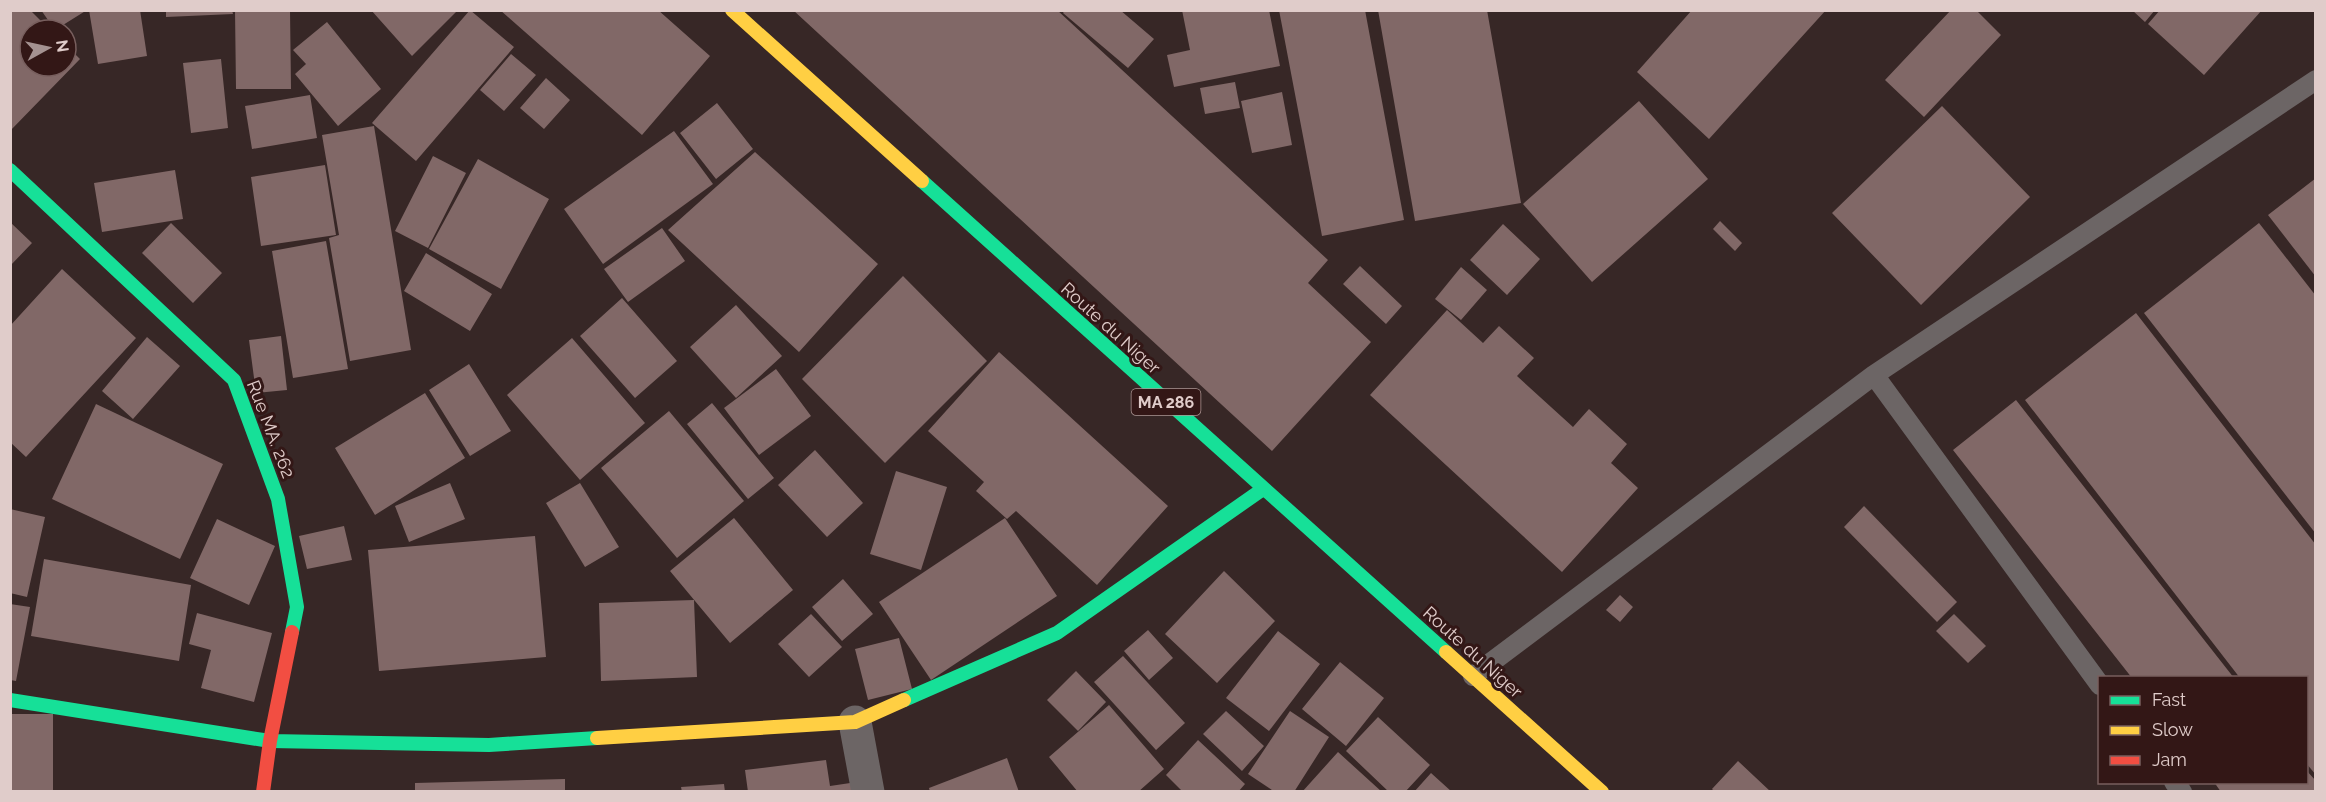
<svg xmlns="http://www.w3.org/2000/svg" width="2326" height="802" font-family="Raleway,sans-serif">
	<style>
		.building { fill: #816867 }
		.lines { fill: none; stroke-linecap: round; stroke-linejoin: round }
		.lane { stroke: #6c6565; stroke-width: 20 }
		.street { stroke: #6c6565; stroke-width: 33 }
		.fast { stroke: #16e098; stroke-width: 14 }
		.slow { stroke: #ffcf43; stroke-width: 14 }
		.jam { stroke: #f24e42; stroke-width: 14 }
		.labels { text-anchor: middle; dominant-baseline: central; stroke-width: 6; stroke-linejoin: round; paint-order: stroke }
		.shield { fill: #331716; stroke: #ac9694; stroke-width: 1.5 }
		.shield-label { font-size: 16px; font-weight: bold; fill: #e0ccca }
		.street-label { font-size: 18px; fill: #e0ccca; stroke: #331716 }
	</style>
	<rect width="100%" height="100%" fill="#372726"/>
	<path class="building" d="M10,10h20l20,20h-20v36h36v-21l14,14 -70,72z
		M41,10h46l-32,20z
		M89,10h51l7,46 -49,8z
		M166,10h66l1,4 -67,3z
		M235,10h55l1,79h-55z
		M371,10h87l-46,46z
		M470,10l44,37 -98,114 -44,-38z
		M500,10h158l52,46 -68,79z
		M793,10h264l271,250 -20,23 63,59 -99,109z
		M1065,10h55l34,29 -26,29 -65,-55z
		M1182,10h87l11,56 -106,21 -7,-32 23,-5z
		M1279,10h86l39,210 -82,16z
		M1378,10h109l34,193 -106,18z
		M1692,10h134l-117,129 -72,-67z
		M1951,10h25l25,25 -77,82 -39,-37z
		M2132,10h23l-10,12z
		M2160,10h102l-58,65 -56,-51z
		M327,22l54,67 -43,37 -43,-52 11,-10 -13,-14z
		M511,54l25,21 -32,36 -24,-21z
		M221,59l7,69 -37,5 -8,-70z
		M546,78l24,22 -26,29 -24,-21z
		M1235,82l5,26 -35,6 -5,-26z
		M1282,92l10,53 -40,8 -11,-52z
		M310,95l7,43 -65,11 -7,-43z
		M1639,101l69,78 -116,103 -69,-78z
		M717,103l36,46 -37,30 -36,-46z
		M1942,106l88,91 -109,108 -89,-92z
		M374,126l37,224 -61,11 -21,-123 10,-3 -17,-100z
		M674,131l39,53 -110,80 -39,-55z
		M755,152l123,112 -79,88 -131,-122z
		M433,156l33,17 -38,75 -33,-17z
		M478,159l71,40 -48,90 -72,-40z
		M325,165l11,70 -75,11 -10,-69z
		M175,170l8,49 -81,13 -8,-49z
		M2316,178v99l-48,-62z
		M1720,221l22,22 -7,8 -22,-22z
		M10,222l22,21 -22,23z
		M171,223l51,50 -29,30 -51,-50z
		M2259,223l57,73v238l-172,-221z
		M1503,224l37,35 -33,36 -37,-35z
		M662,228l23,33 -57,41 -24,-33z
		M326,241l22,128 -55,9 -21,-127z
		M426,253l66,41 -22,37 -66,-40z
		M1360,266l42,40 -16,18 -43,-40z
		M1461,267l26,23 -26,30 -26,-21z
		M62,269l74,69 -110,119 -16,-15v-116z
		M903,276l84,85 -102,102 -83,-84z
		M622,298l55,63 -42,37 -55,-62z
		M736,305l46,51 -46,42 -46,-51z
		M1447,310l36,33 16,-17 35,32 -17,18 56,51 16,-18 38,35 -16,19 27,25 -76,84 -192,-177z
		M2136,313l180,232v230l-10,-12v-85h-66l-215,-278z
		M281,336l6,54 -31,3 -7,-53z
		M147,337l33,29 -47,53 -31,-28z
		M572,338l73,85 -65,57 -73,-85z
		M999,352l169,154 -71,79 -81,-74 -9,8 -31,-28 8,-9 -56,-51z
		M469,364l42,67 -41,25 -41,-66z
		M776,369l35,47 -52,39 -35,-47z
		M425,393l40,65 -90,57 -40,-67z
		M2016,400l218,278h-102l-179,-228z
		M712,403l62,75 -26,21 -61,-75z
		M96,404l127,60 -43,95 -128,-60z
		M669,411l75,90 -67,57 -76,-90z
		M815,450l48,53 -36,34 -49,-52z
		M896,471l51,16 -26,83 -51,-16z
		M450,483l15,36 -56,23 -14,-36z
		M580,483l39,64 -34,20 -39,-64z
		M1864,506l93,96 -20,20 -93,-95z
		M10,509l35,8 -18,80 -17,-4z
		M734,518l59,72 -63,53 -60,-72z
		M1005,518l52,78 -126,84 -52,-78z
		M217,519l58,27 -26,59 -59,-27z
		M344,526l8,34 -45,9 -8,-33z
		M535,536l11,121 -167,14 -11,-121z
		M44,559l147,26 -12,76 -148,-25z
		M1224,571l51,50 -58,62 -52,-49z
		M843,579l30,35 -31,27 -30,-34z
		M1620,595l13,12 -13,15 -14,-12z
		M694,600l3,77 -96,4 -2,-78z
		M10,604l20,3 -14,74 -6,-1z
		M197,613l75,20 -18,69 -53,-14 10,-38 -22,-6z
		M811,614l31,33 -33,30 -31,-33z
		M1954,614l32,32 -18,17 -32,-32z
		M1148,630l25,28 -24,22 -25,-29z
		M1278,631l42,33 -51,67 -43,-33z
		M899,638l13,51 -44,11 -13,-51z
		M1123,656l62,67 -29,27 -62,-68z
		M1340,662l44,36 -38,48 -44,-37z
		M1076,671l30,31 -28,29 -31,-31z
		M1109,705l55,64 -26,23h-60l-29,-35z
		M1226,711l38,35 -22,25 -39,-37z
		M1290,711l39,26 -35,55h-19l-27,-18z
		M10,714h43v78h-43z
		M1378,717l52,48 -25,27h-16l-43,-41z
		M1198,740l47,44 -7,8h-55l-17,-17z
		M1338,752l44,40h-80z
		M1007,758l12,34h-89l-1,-4z
		M826,760l4,26 27,-4 1,10h-110l-3,-22z
		M1738,761l33,31h-56l-3,-3z
		M2306,770l10,11v11h-95l-7,-10h92z
		M1431,773l21,19h-38z
		M565,779v13h-150v-9z
		M724,784l1,8h-43l-1,-5z"/>
	<g class="lines">
		<path class="lane" d="M1473,676l401,-301
			M2100,685l-226,-310 442,-295
			M2174,782l8,10"/>
		<path class="street" d="M855,722l13,70"/>
		<path class="fast" d="M10,170l224,210 44,119 19,108 -5,25
			M922,181l524,471
			M10,700l260,41 219,4 108,-7
			M904,700l153,-67 206,-144"/>
		<path class="slow" d="M732,10l190,171
			M1446,652l156,140
			M597,738l258,-16 49,-22"/>
		<path class="jam" d="M263,792l7,-51 22,-109"/>
	</g>
	<g class="labels">
		<rect class="shield" x="1131.5" y="389" width="69" height="26" rx="4.5"/>
		<g class="shield-label">
			<text x="1166" y="402">MA 286</text>
		</g>
		<g class="street-label">
			<text transform="translate(1111 328) rotate(42)">Route du Niger</text>
			<text transform="translate(271 429) rotate(69)">Rue MA. 262</text>
			<text transform="translate(1473 652) rotate(42)">Route du Niger</text>
		</g>
	</g>
	<rect width="2326" height="802" fill="none" stroke="#e0ccca" stroke-width="24"/>
	<rect x="2098" y="676" width="210" height="108" fill="#331716" stroke="#785f5e" stroke-width="1.5"/>
	<rect x="2110" y="696" width="30" height="9" fill="#16e098" stroke="#785f5e" stroke-width="1.5"/>
	<text x="2152" y="706" font-size="18" fill="#e0ccca">Fast</text>
	<rect x="2110" y="726" width="30" height="9" fill="#ffcf43" stroke="#785f5e" stroke-width="1.5"/>
	<text x="2152" y="736" font-size="18" fill="#e0ccca">Slow</text>
	<rect x="2110" y="756" width="30" height="9" fill="#f24e42" stroke="#785f5e" stroke-width="1.5"/>
	<text x="2152" y="766" font-size="18" fill="#e0ccca">Jam</text>
	<g transform="translate(48 48) rotate(82)"><circle r="28" fill="#331716" stroke="#785f5e" stroke-width="1.5"/>
	<path d="M0-4.5L10 22L0 15L-10 22Z" fill="#a59291"/>
	<text y="-9" font-size="16" font-weight="bold" text-anchor="middle" fill="#e0ccca">N</text>
	</g>
</svg>
